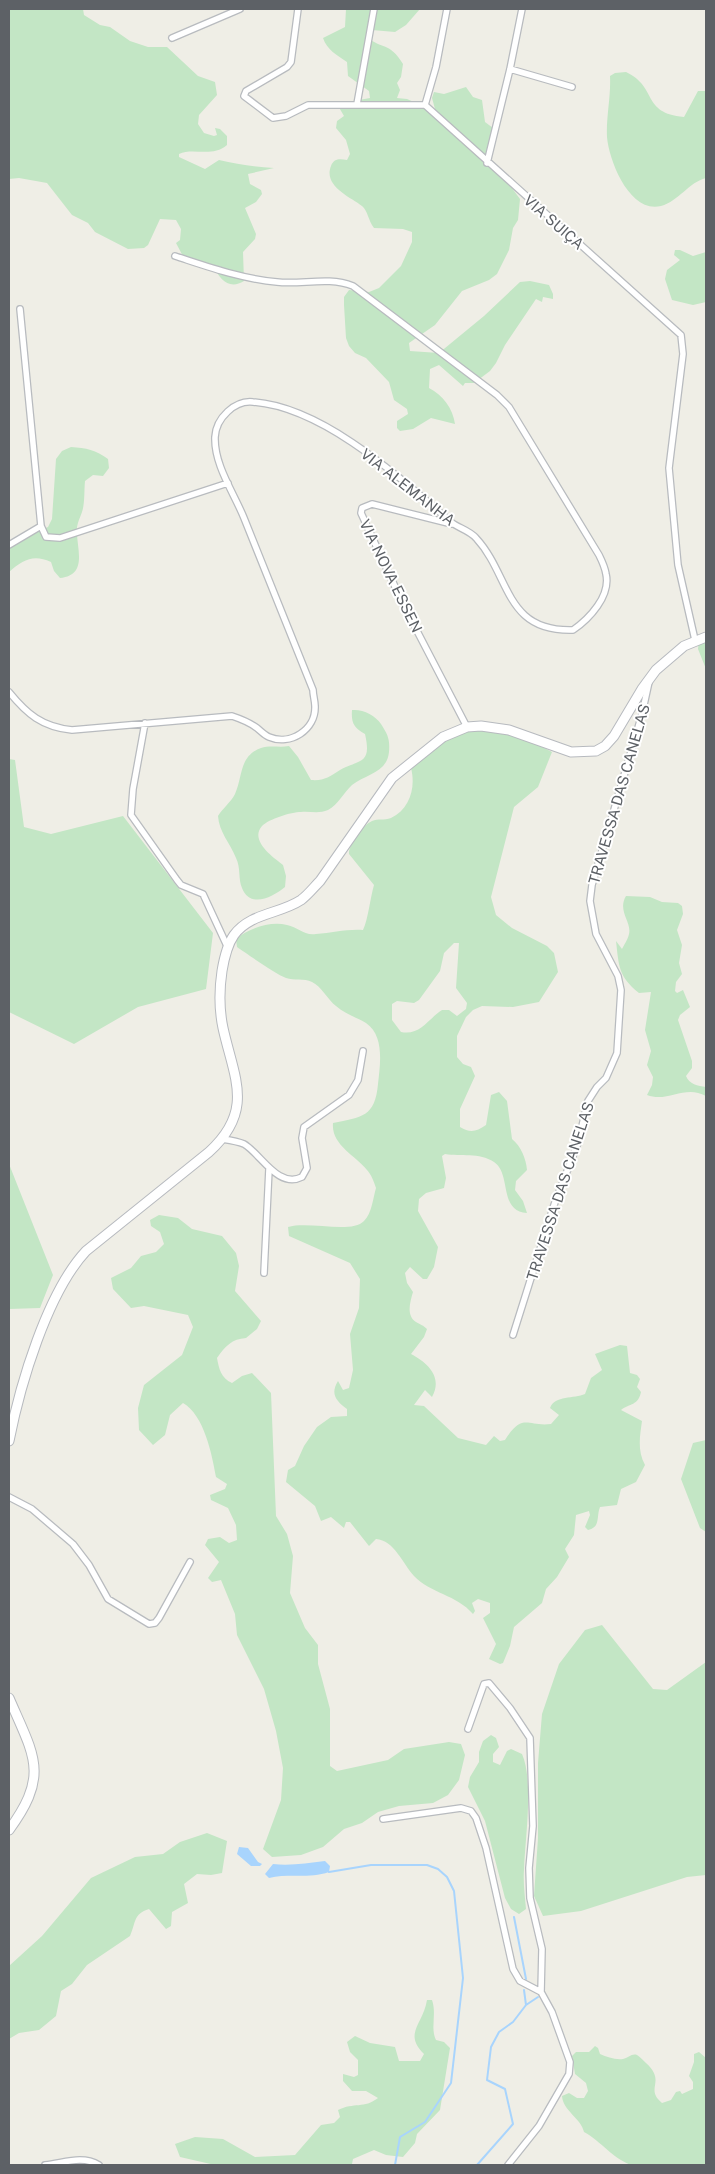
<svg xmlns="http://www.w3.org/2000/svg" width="715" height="2174" font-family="'Public Sans',sans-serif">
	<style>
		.green { fill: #c3e6c5; fill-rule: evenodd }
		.water { fill: #a8d4fd }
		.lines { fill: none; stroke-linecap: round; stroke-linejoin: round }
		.stream { stroke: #a8d4fd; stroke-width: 2 }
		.street-casing { stroke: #b8bbbf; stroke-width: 8 }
		.secondary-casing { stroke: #b7babf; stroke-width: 11 }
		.street { stroke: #fff; stroke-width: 5.5 }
		.secondary { stroke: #fff; stroke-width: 9 }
		.labels { text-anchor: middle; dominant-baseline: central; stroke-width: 4; stroke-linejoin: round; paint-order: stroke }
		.street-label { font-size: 15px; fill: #5d6166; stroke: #fff }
	</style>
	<rect width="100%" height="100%" fill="#efeee6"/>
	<path class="green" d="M9,9h74l1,6 16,10 10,2 20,14 18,6h19l31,29 17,6 2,13 -18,20 -1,9 6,9 10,3 3,-1 -2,-7 5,1 7,7v9c-15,13 -34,2 -48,9v3l26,12 14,-9c18,4 36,7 55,8l-26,6 2,10 11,6 1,4 -6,8 -11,6 11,26 -1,5 -12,13 1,29c-14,9 -25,-1 -30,-15l-28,-4 -10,-19 4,-3 1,-11 -5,-9 -16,-1 -12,26 -4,3 -16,1 -33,-17 -7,-9 -16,-8 -25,-32 -28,-5 -10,1z
		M346,9h74l-14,16 -11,7 -23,-2 -5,3v4c15,13 22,4 36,27l-2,13 -4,6 3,7 -3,8 10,1 27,12 1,-2 -3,-11 2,-6 10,2 22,-7 7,10 9,3 3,22 8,6 -4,29 31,42 -2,21 -5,8 -4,22 -12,24 -8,6 -27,11 -27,34 -26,18 1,8 29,2 45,-37 36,-34 10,-1 19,4 4,9v5l-10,-2 -1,5 -6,-3 -31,46 -9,18 -6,8 -16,12h-9l-2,3 -24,-21 -9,4 -1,19c14,7 24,21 26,36l-24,-6 -18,11 -13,2 -3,-3v-7l11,-7 -1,-5 -13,-9 -5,-18 -23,-24 -11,-5 -6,-7 -3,-8 -2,-33v-8l5,-7 20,2 10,-4 22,-22 11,-24v-10l-9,-3 -29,-1c-6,-8 -6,-17 -12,-22 -12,-9 -39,-20 -31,-40 3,-8 9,-7 16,-6l3,-6 -4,-14 -10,-12 1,-7 7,-5 -7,-12 33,-6 -1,-7 -21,-15 -1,-14c-10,-7 -20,-12 -24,-24l22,-11z
		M626,72c32,15 15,41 58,45l14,-26h8v87c-17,4 -27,23 -45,28 -31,8 -52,-45 -54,-69 -1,-20 4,-40 3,-61l5,-3z
		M675,250h5l13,6 13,-4v50l-13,3 -21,-5 -7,-21 2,-9 13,-10 -6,-5z
		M71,447c15,1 25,3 37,12l1,9 -6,8 -10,-1 -8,6c-1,10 0,22 -3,31 -2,6 -4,9 -5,15 -2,18 13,48 -17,51l-6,-7 -3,-9c-18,-8 -28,-2 -42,10v-29l39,-16 4,-8 4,-60 6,-8z
		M706,638v31l-8,-20 1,-8z
		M352,710c11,-1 23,5 29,14 7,11 9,15 8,28 -2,21 -23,22 -37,33 -8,7 -14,20 -24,25 -9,4 -18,1 -27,2 -10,0 -32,7 -39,14 -13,15 12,32 21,39l3,11 -1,11c-12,10 -35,22 -43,1 -4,-9 -1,-20 -6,-30 -6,-15 -17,-26 -18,-42 5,-8 13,-14 17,-22 8,-18 4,-38 26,-46 9,-3 19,0 28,-2l9,11 13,23c13,1 18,-3 29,-10 20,-11 32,-5 25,-36 -11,-6 -14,-11 -13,-24z
		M465,727l54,8 33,17 -14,35 -24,20 -23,90 5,18 16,13 35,18 7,7 4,19 -19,30 -26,5 -31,-1 -9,4 -7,7 -9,19v21l6,7 8,3 4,9 -15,33v18c10,6 16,5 26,-2l5,-30 8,-3 8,9 5,38c9,7 14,20 15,31l-11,11 -1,9 8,11 4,12c-29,-2 -15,-39 -33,-51 -15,-10 -33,-5 -49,-8l-3,2 4,22 -2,10 -18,5 -7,6 -1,12 20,36 -4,20 -7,12h-4l-13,-12 -5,6 2,10 6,9c-3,10 -7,24 3,30 5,3 7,3 11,7l-3,8 -13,17c17,9 32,23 21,43l-7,-7 -11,15 10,1 34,32 28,7 8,-9 6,5 5,-1c18,-28 22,-13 46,-16l8,-9 -9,-7c5,-13 24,-9 35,-14l6,-16 11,-8 -7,-16 25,-9 7,1 3,27 7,2 3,4 -3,8 4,5c-3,14 -11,11 -20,18l21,11c-2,15 -5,29 3,44l-9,17 -15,7 -4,16 -17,2c-4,10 1,20 -12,23l-3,-3 5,-12 -1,-4 -13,4 -2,20 -9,14 4,8 -12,20 -11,12 -4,14 -28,24 -4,19 -7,17 -3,1 -11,-5 7,-15 -13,-26 7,-5v-10l-12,-4 -6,4 3,8 -2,3c-16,-19 -43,-21 -59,-38 -11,-12 -20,-36 -38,-37l-7,7 -19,-24h-4l-2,6 -13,-11 -10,4 -6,-15 -29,-24 2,-12 7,-4 9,-20 13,-19 14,-10 16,-1v-7c-11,-8 -17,-15 -9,-28l5,9 6,-2 4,-18 -3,-36 9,-26 1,-29 -10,-16 -61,-27 -1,-9c21,-6 64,7 76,-6 8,-8 9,-23 12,-33 -2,-6 -5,-14 -9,-18 -12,-15 -36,-25 -34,-47 29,-6 42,-6 45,-39 2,-19 7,-48 -12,-61 -10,-6 -21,-9 -30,-17 -8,-6 -15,-20 -24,-24 -8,-4 -18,-1 -26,-4 -10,-4 -39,-24 -49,-31l-1,-8c14,-11 34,-18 51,-14 11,2 17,11 29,9 16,-1 30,-5 47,-4 5,-10 7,-31 11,-45l-25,-31c-1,-9 14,-29 23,-33 6,-3 12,0 19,-3 19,-9 25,-31 20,-50l13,-17zM454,943h5l-3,45 11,15 -1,6 -9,7 -8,-6h-7c-14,9 -22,26 -41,22l-9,-12v-16l5,-3 17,2 5,-3 21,-29 4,-18z
		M9,759l6,1 9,67 27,7 72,-18 90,117 -7,56 -68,18 -64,37 -65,-32z
		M626,896l24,1 12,5 16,1 4,3 1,8 -6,16 5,15 -3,18 3,11 -6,8 -1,9 2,2 6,-3 7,17 -10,8 -2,5 14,41v7l-6,8c3,8 12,10 20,11v9c-21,-12 -38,7 -59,-1l5,-10 1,-8 -6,-12 4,-14 -6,-21 6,-38 -12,1c-21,-17 -20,-27 -23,-52l6,8c2,-4 6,-10 7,-15 3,-12 -12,-23 -3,-38z
		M9,1164l44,111 -13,33 -31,1z
		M159,1215l19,3 14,11 30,7 14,17 3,13 -4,25 26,30 -4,8 -11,9c-14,1 -21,8 -29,20 2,11 4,20 15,25l10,-7 10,-3 19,20 5,123 11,18 6,22 -3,37 15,35 13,17v19l12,45v57l7,5 51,-11 16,-11 45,-7 12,2 4,11 -6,25 -11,15 -15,8 -34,3 -21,6 -16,11 -18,6 -21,18 -22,8 -29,2 -9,-8 18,-49 2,-32 -7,-37 -12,-42 -27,-54 -2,-21 -14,-34 -9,2 -4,-4 11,-16 -14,-17 3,-6 12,-2 9,6 8,-3 -1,-15 -8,-17 -17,-8 -1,-5 15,-6 2,-5 -11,-7c-4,-23 -12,-62 -33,-74l-13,12 -5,20 -12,10 -14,-15 -1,-22 6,-23 38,-30 11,-28 -5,-12 -44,-9 -13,2 -18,-19 -2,-11 20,-10 10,-12 15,-4 8,-8 -4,-12 -9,-6 -1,-6z
		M706,1440v92l-6,-4 -19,-49 12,-36z
		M602,1625l51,64 14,1 39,-28v213l-19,2 -106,34 -38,5 -9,-20 4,-58v-75l4,-49 17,-50 26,-34z
		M491,1735l5,3 3,9 -6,7v8l7,3 7,-14 4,-2 11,5c12,27 3,85 2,116 -1,13 1,26 2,39l-7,5 -8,-5 -6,-11 -20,-77 -17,-34 2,-10 9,-15v-10l4,-11z
		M207,1833l20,8 -5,32 -11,2 -14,-1 -13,10 4,19 -16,9 -1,14 -5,3 -17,-20c-16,5 -13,14 -19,27l-43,29 -15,19 -11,7 -5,25 -17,14 -20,3 -10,6v-73l33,-30 49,-58 44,-21 28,-3 17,-12z
		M427,2000h5c5,14 -2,28 4,40l8,2 6,6 -10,62 -23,24 -2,9 -12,14 -17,-2 -12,-5 -21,9 -1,5 6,1h-143l-35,-8 -5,-13 20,-7 28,2 32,18 40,-2 26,-30 13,-2 6,-6 -2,-7c16,-8 26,-1 40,-12l-12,-7h-14l-9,-10v-7l11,3 4,-2v-15l-8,-8 -3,-10 8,-6 15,7 25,4 4,14h21l4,-7c-21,-21 -1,-29 3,-54z
		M595,2046l3,2 2,6c7,3 15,6 23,5 5,-1 9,-6 14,-4 3,2 7,6 9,8 21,19 -2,25 16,40l9,-3 5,-8 4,-1 2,3 11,-5v-7l-4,-6 5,-14v-8l5,-2 7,6v107c-14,0 -64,4 -74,0 -18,-5 -31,-24 -48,-33 -3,-14 -21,-21 -22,-36l7,-3 8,5h7l4,-7 -2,-8 -11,-9 -3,-18 4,-4h13z"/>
	<path class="water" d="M239,1847l9,1 10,14 4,2 -2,2h-9l-14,-12z
		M325,1861l5,5 -1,6c-20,7 -40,1 -60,6l-4,-4 8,-10c18,2 34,-1 52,-3z"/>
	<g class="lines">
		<path class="stream" d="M329,1872l42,-7h56l11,4 9,8 7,14 9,87 -12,105 -26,39 -25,15 -5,28
			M514,1917l12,62
			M524,1990l2,15
			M477,2165l36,-41 -8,-35 -18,-9 4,-33 8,-15 14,-10 13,-17 12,-8"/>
		<defs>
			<path id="street" d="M298,9l-7,53 -4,5 -41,24 -2,5 29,22 13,-2 22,-11h117l256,230 2,19 -14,114 9,97 17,75
				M172,38l68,-29
				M510,69l62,18
				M357,104l17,-95
				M425,105l11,-38 11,-58
				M487,163l23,-94 12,-60
				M20,309l21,217 5,11 14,1 168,-55
				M452,524l-80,-20 -10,4 -1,5 42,91 64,123
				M9,545l32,-19
				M9,692c18,22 33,35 63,38l160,-14c9,3 17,6 25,12 4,3 7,7 12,9 21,9 47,-7 46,-31 0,-5 -2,-11 -2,-16 -23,-57 -46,-115 -69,-172 -10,-25 -30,-53 -29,-81 1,-19 20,-37 38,-35 70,5 146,75 198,120 7,6 18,8 25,16 35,38 28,94 97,92 16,-11 38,-34 33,-56 -1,-6 -4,-13 -7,-19l-90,-148 -12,-12 -144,-109c-25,-10 -51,-1 -76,-4 -35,-3 -68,-15 -102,-26
				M145,723l-12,66 -2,26 46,65 4,5 22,9 25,54
				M222,1139c7,1 15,2 22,5 17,10 34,45 58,33l5,-9 -5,-30 2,-11 45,-32 9,-15 5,-29
				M264,1273l5,-104
				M513,1335l41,-130 24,-62 10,-42 9,-14 9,-9 11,-25 4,-63 -3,-14 -22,-42 -6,-33 2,-16 50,-171 7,-32
				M9,1497l23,12 41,35 16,21 19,34 41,25 6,-1 4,-5 31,-56
				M468,1729l16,-45 5,-1 21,25 20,30 3,88 -4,42 1,30 12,51 -1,43 11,20 18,50 -1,12 -30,52 -31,39
				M383,1819l78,-11 10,3 5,7 10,30 27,121 7,12 21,11
				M45,2165c19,-2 37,-10 54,0"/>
			<path id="secondary" d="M9,1441c11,-56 38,-148 77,-190l123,-99c46,-42 25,-74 14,-124 -4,-19 -4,-37 -1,-57 2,-12 5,-26 12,-36 16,-22 46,-21 67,-35 7,-5 13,-13 19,-19l72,-103 51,-41 24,-10 14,-1 28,4 62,22 25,-1 9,-5 9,-10 28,-47 14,-19 28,-24 22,-9
				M9,1698c25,58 41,76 0,132"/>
		</defs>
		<use href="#street" class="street-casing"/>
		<use href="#secondary" class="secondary-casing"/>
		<use href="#street" class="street"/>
		<use href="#secondary" class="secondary"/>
	</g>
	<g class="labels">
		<g class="street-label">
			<text transform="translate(554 222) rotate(41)">VIA SUIÇA</text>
			<text transform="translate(408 487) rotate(38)">VIA ALEMANHA</text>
			<text transform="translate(391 576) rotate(64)">VIA NOVA ESSEN</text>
			<text transform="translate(619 794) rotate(-74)">TRAVESSA DAS CANELAS</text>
			<text transform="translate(560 1191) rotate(-72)">TRAVESSA DAS CANELAS</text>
		</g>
	</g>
	<rect width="715" height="2174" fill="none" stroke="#5d6166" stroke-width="20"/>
</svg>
